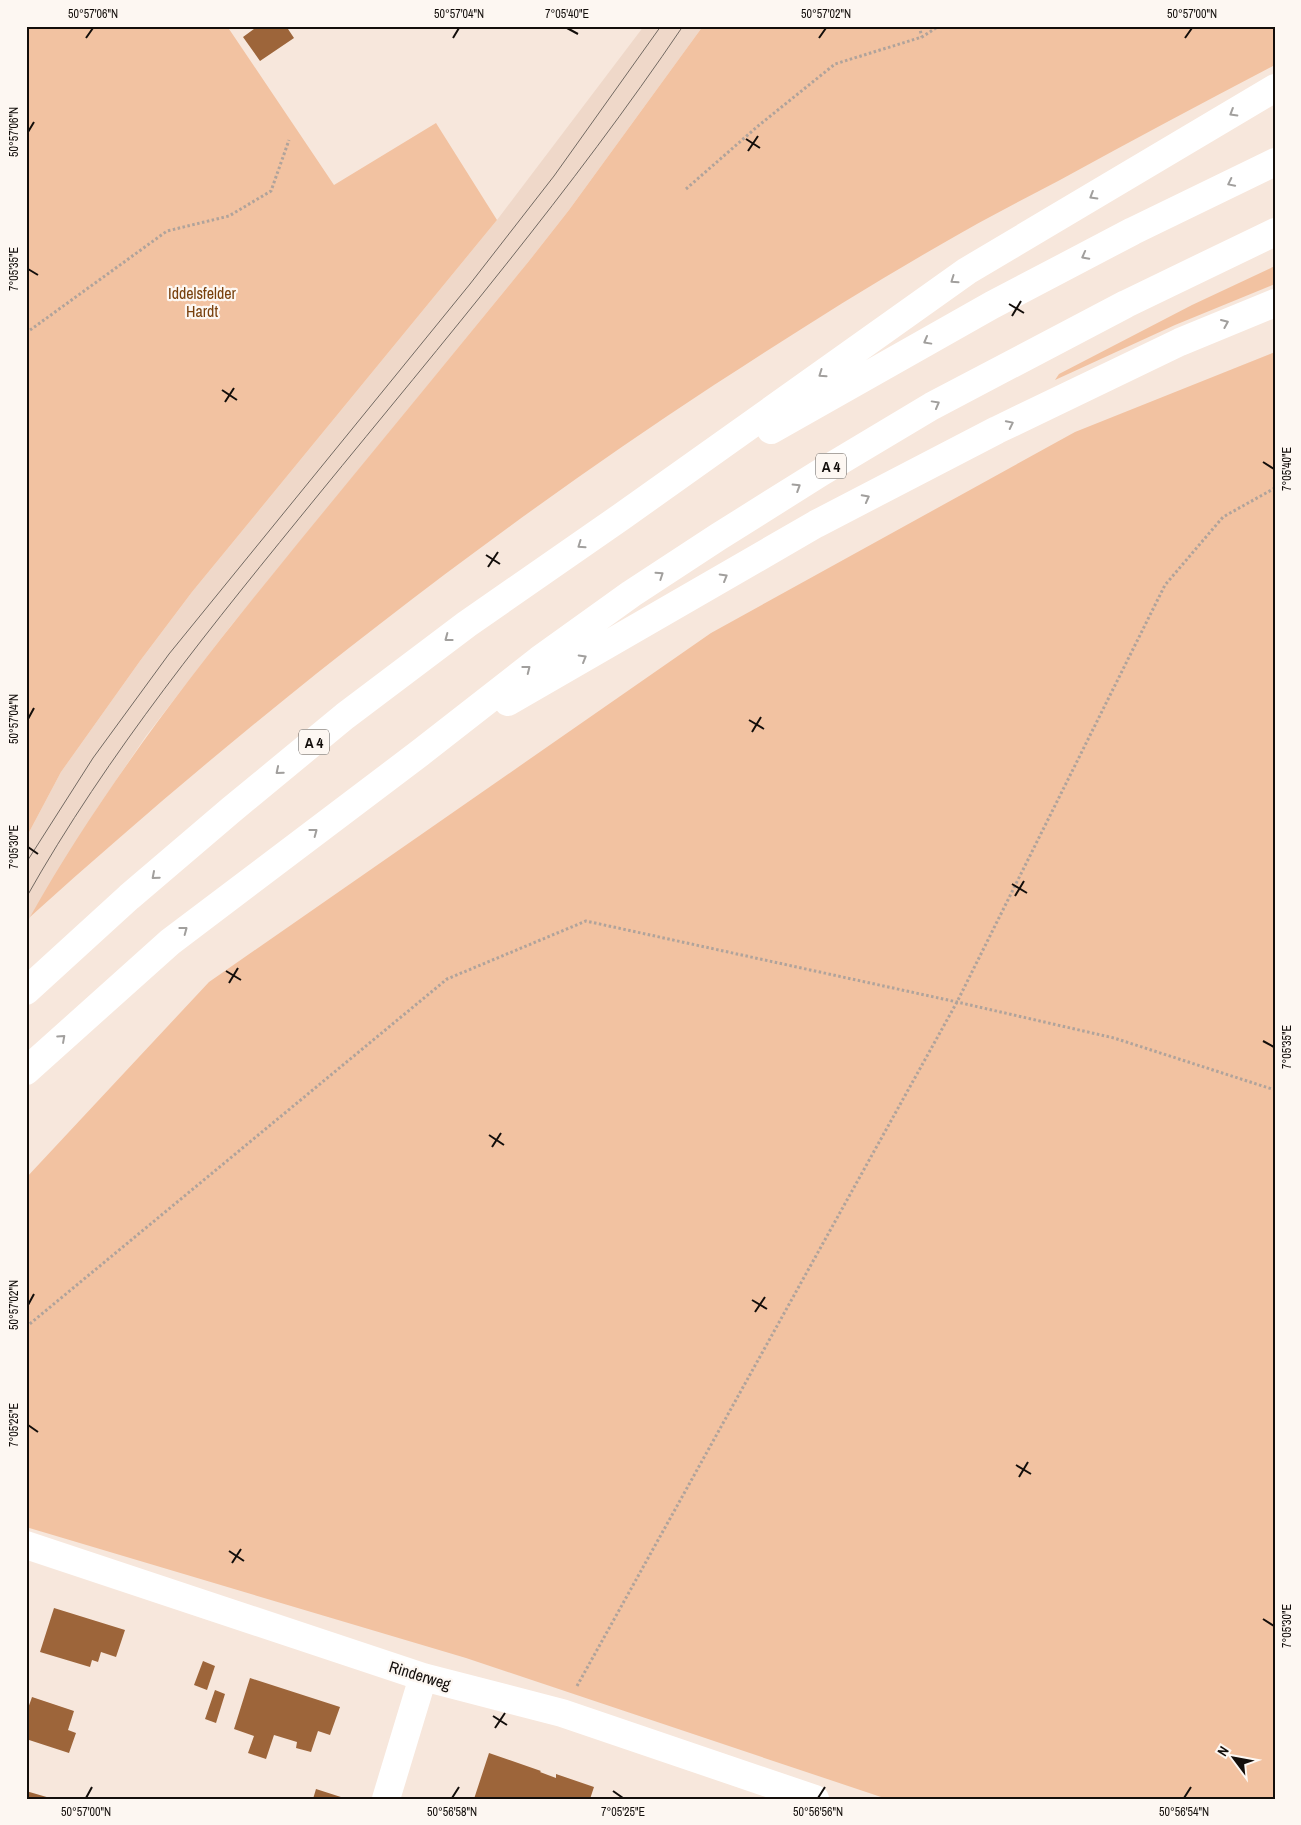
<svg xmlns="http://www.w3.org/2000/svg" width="1301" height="1825" font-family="'Archivo Narrow',sans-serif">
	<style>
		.built { fill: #efd8c9 }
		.green { fill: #f2c2a1 }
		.building { fill: #9d653a }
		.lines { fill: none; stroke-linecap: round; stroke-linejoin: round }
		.path { stroke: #b0a39b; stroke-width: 3; stroke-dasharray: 2.5 2.5; stroke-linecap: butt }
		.minor { stroke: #fff; stroke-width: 28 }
		.motorway { stroke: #fff; stroke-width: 28 }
		.tram { stroke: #726962; stroke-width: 1 }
		.oneway { stroke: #a19f9d }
		.ticks { fill: none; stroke: #130e0b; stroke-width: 2 }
		.labels { text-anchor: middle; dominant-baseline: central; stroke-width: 4.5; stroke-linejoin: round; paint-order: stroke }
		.shield { fill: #fdf7f2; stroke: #595450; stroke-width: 1 }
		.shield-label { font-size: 15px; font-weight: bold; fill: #130e0b }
		.park-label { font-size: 16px; fill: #78400d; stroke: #fdf7f2 }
		.street-label { font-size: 16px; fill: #130e0b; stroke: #fdf7f2 }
		.neatline { fill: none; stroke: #130e0b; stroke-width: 2 }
		.ticks-label { font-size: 12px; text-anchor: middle; fill: #130e0b }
	</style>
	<rect width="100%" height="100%" fill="#f7e7dc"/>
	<path class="built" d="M644,26h59l-134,184 -40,51 -299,366 -84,109 -50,74 -70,114v-86l35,-66 79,-111 52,-69 305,-372z"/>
	<path class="green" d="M26,26h201l107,159 102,-62 61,97 -305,372 -52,69 -79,111 -35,66z
		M703,26h572v39c-72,38 -144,76 -215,115 -40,21 -81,42 -120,65 -77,44 -152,92 -226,140 -242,159 -469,338 -684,532 76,-135 171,-255 268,-374 77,-94 154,-188 231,-282l40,-51z
		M1275,266v18l-100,41 -120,55 4,-6 133,-69z
		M1275,352v1447h-388l-421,-141 -440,-131v-349l183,-196 502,-349 364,-201z"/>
	<path class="building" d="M258,26h28l8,12 -34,23 -17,-24z
		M54,1608l71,22 -9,27 -15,-5 -3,10 -6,-2 -2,7 -50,-15z
		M203,1661l12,5 -8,24 -13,-5z
		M250,1678l90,29 -10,28 -12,-4 -7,21 -15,-4 1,-6 -23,-7 -8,24 -18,-6 6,-17 -20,-7z
		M215,1690l10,4 -9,29 -11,-4z
		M32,1697l42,14 -6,19 8,3 -7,20 -43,-14v-25z
		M489,1753l52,18 -1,1 16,6v-4l38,13 -4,12h-116z
		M316,1789l28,9v1h-31z
		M26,1791l24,7v1h-24z"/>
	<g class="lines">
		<path class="path" d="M919,26l3,11
			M686,189l72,-63 77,-62 87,-27 17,-11
			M26,333l141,-102 62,-15 42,-25 18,-51
			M26,1327l421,-348 139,-58 371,81 157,36 161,52
			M577,1686l380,-684 208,-417 58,-68 52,-29"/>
		<path class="minor" d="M26,1545l397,132 139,36 253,86
			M386,1799l37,-122"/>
		<path class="motorway" d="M771,430l221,-125 141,-74 142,-69
			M508,702l308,-178 181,-94 183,-88 95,-39
			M26,991l103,-94 102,-87 114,-94 122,-92 154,-107 346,-246 308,-183
			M26,1071l144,-129 250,-189 119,-93 92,-66 87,-57 102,-64 112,-67 194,-102 149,-72"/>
		<path class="tram" d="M26,863l67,-105 76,-104 301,-370 84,-108 107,-150
			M26,898c82,-146 188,-275 293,-404 125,-153 253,-304 364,-468"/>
	</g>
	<defs><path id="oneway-chevron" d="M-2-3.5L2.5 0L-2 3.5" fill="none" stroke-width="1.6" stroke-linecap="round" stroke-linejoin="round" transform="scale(1.25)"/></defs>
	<g class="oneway">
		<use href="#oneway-chevron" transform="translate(1233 113) rotate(149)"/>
		<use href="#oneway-chevron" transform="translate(1231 183) rotate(154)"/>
		<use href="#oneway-chevron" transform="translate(1093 196) rotate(149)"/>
		<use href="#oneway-chevron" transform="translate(1085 256) rotate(152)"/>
		<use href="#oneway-chevron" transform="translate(954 280) rotate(145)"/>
		<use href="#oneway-chevron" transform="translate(1225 323) rotate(-23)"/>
		<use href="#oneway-chevron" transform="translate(927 341) rotate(151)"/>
		<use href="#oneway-chevron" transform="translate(822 374) rotate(145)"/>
		<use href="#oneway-chevron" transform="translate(936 404) rotate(-29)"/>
		<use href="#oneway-chevron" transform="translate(1010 424) rotate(-26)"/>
		<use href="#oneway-chevron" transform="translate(797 487) rotate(-32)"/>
		<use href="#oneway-chevron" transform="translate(866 498) rotate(-28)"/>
		<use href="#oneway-chevron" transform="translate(581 545) rotate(145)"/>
		<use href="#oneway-chevron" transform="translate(660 575) rotate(-34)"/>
		<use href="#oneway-chevron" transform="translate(724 577) rotate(-30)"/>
		<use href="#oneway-chevron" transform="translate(448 638) rotate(143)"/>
		<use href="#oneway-chevron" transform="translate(583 658) rotate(-30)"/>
		<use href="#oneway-chevron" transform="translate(527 669) rotate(-38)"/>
		<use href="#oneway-chevron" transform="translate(279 771) rotate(140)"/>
		<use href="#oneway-chevron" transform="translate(314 832) rotate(-37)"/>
		<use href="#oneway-chevron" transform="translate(155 876) rotate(139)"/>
		<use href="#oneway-chevron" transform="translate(184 930) rotate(-37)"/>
		<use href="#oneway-chevron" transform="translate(62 1038) rotate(-42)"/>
	</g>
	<path class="ticks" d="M567,28l11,6M86,38l7,-10M453,38l6,-10M819,38l7,-10M1185,38l7,-10M28,132l6,-10M746,139l14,9M748,151l10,-15M28,269l10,6M1009,304l15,9M1012,316l9,-15M222,390l15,10M225,402l9,-14M1263,462l11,7M486,555l14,9M488,567l10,-15M28,719l6,-11M749,720l15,9M752,732l9,-15M28,847l10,7M1012,884l15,9M1015,896l9,-15M226,971l15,9M229,983l9,-15M1263,1041l11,6M489,1135l15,10M492,1147l9,-14M752,1300l15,9M28,1305l6,-11M755,1312l10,-15M28,1425l10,7M1016,1465l15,9M1019,1477l9,-15M229,1551l15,10M232,1563l9,-14M1263,1619l11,7M493,1716l14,9M495,1728l10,-15M613,1791l10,7M86,1798l6,-11M452,1798l7,-11M818,1798l7,-11M1184,1798l7,-11"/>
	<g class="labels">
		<g class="shield">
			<rect x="816" y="453.5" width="30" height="25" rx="4"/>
			<rect x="299" y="729.5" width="30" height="25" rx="4"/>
		</g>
		<g class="shield-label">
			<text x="831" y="466">A 4</text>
			<text x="314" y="742">A 4</text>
		</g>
		<g class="park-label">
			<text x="202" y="293">Iddelsfelder<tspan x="202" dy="18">Hardt</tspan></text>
		</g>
		<g class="street-label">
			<text transform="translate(420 1675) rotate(17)">Rinderweg</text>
		</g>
	</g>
	<rect width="1301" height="1825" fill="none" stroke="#fdf7f2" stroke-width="55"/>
	<g transform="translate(1234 1758) rotate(302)" stroke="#fdf7f2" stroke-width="4" paint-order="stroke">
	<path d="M0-4L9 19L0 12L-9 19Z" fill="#130e0b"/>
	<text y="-8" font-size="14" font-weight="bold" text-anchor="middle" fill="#130e0b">N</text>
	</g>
	<rect x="28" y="28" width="1246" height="1770" class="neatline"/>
	<g class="ticks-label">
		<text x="93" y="18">50°57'06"N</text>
		<text x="459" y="18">50°57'04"N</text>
		<text x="567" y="18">7°05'40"E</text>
		<text x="826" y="18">50°57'02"N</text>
		<text x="1192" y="18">50°57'00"N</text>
		<text transform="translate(14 132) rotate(-90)" y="4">50°57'06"N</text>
		<text transform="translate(14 269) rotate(-90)" y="4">7°05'35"E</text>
		<text transform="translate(1287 469) rotate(-90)" y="4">7°05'40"E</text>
		<text transform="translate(14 719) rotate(-90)" y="4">50°57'04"N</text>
		<text transform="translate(14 847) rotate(-90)" y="4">7°05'30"E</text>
		<text transform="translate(1287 1047) rotate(-90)" y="4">7°05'35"E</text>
		<text transform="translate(14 1305) rotate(-90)" y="4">50°57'02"N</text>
		<text transform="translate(14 1425) rotate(-90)" y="4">7°05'25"E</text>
		<text transform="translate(1287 1626) rotate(-90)" y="4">7°05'30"E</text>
		<text x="86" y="1816">50°57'00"N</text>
		<text x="452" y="1816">50°56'58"N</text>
		<text x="623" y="1816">7°05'25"E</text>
		<text x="818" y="1816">50°56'56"N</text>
		<text x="1184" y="1816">50°56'54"N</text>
	</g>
</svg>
